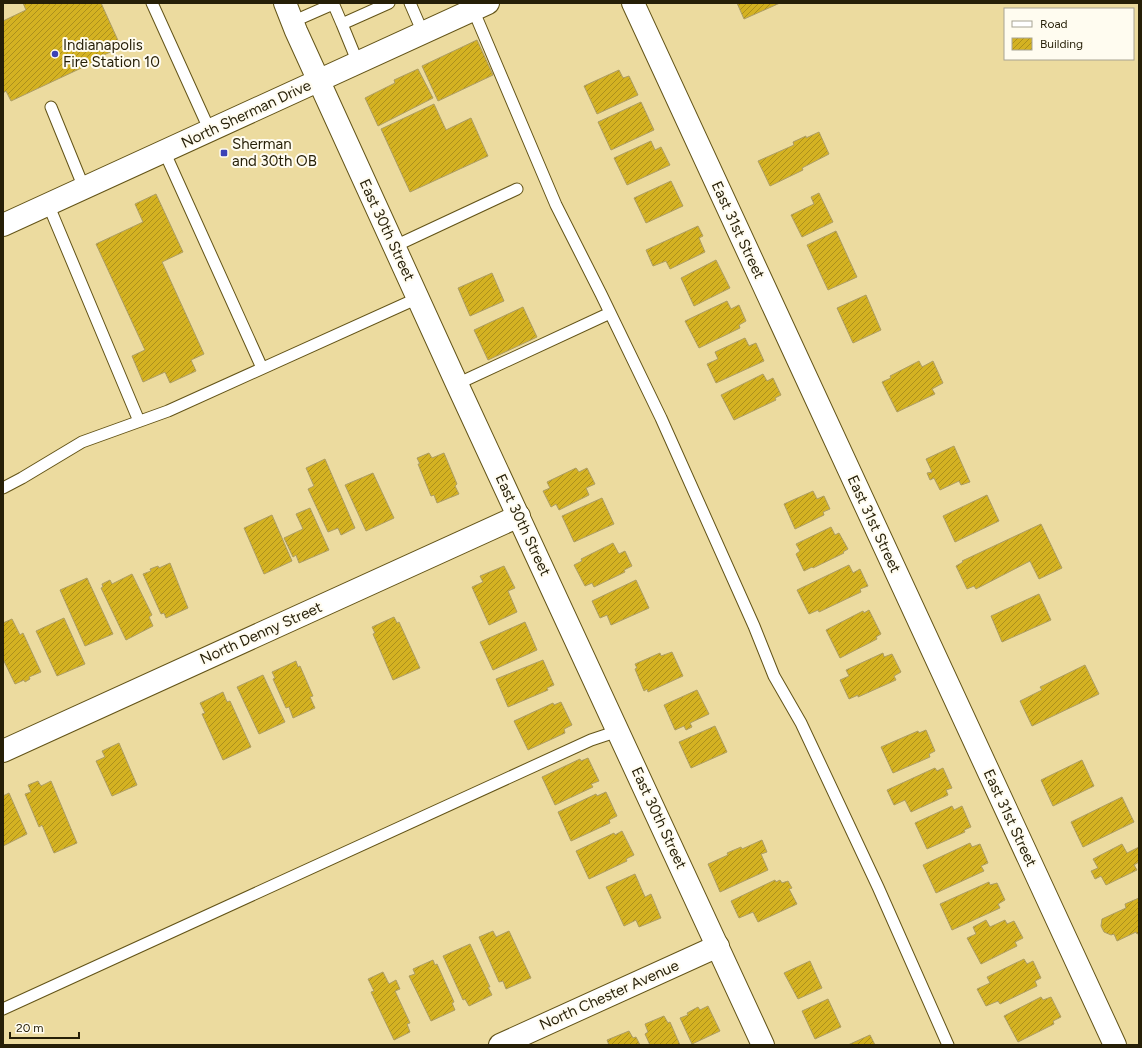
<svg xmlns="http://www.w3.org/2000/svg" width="1142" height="1048" font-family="Figtree,sans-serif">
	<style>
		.building { fill: url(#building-hatch); stroke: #ad9d63 }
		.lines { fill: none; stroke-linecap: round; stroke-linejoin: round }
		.service-casing { stroke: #635418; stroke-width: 13 }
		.minor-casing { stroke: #635418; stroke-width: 24 }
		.secondary-casing { stroke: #635418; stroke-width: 24 }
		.service { stroke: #fff; stroke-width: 11 }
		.minor { stroke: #fff; stroke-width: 22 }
		.secondary { stroke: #fff; stroke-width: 22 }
		.poi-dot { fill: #3c42b6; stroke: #fffcf0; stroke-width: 1.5 }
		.labels { text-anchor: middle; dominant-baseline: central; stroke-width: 4; stroke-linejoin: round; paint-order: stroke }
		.poi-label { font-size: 15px; fill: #261f07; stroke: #fffcf0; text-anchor: start }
		.street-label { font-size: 15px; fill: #261f07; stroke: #fffcf0 }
	</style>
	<defs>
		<pattern id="building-hatch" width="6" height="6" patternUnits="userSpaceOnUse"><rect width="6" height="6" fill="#d4b222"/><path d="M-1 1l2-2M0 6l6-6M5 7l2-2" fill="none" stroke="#ac901c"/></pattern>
	</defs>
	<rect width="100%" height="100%" fill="#ecdb9f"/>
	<path class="building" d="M23,3h78l20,44 -30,14 1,2 -81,38 -5,-10 -3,2v-72l23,-11z
		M737,3h43l-36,16z
		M477,40l16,35 -55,26 -16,-35z
		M418,69l15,29 -55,28 -13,-28 30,-15 -1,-3z
		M619,70l4,8 6,-2 9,19 -41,19 -13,-28z
		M641,102l13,28 -43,20 -13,-28z
		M434,104l12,26 25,-12 17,38 -78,36 -29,-63z
		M819,132l10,22 -27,14 1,2 -33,16 -12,-25 36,-16 -1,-3 13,-6v2z
		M651,141l4,9 6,-3 9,18 -43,20 -13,-27z
		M671,181l12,25 -37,17 -12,-25z
		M819,193l14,29 -31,15 -11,-22 23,-11 -3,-7z
		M156,194l27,58 -21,10 42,92 -13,6 5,11 -26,12 -5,-11 -22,10 -11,-26 13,-6 -49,-106 47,-22 -8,-18z
		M698,226l5,10 -4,2 6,14 -35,17 -4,-8 -13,5 -7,-16z
		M836,231l21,46 -29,13 -21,-45z
		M716,260l14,28 -36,18 -13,-28z
		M492,273l12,28 -34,15 -12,-28z
		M866,295l15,35 -28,13 -16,-35z
		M727,301l4,8 8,-4 7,16 -7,4 1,3 -41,20 -14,-27z
		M523,307l14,30 -49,23 -14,-30z
		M745,338l4,8 7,-3 8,18 -48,22 -9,-19 11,-5 -3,-7z
		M919,361l3,6 11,-6 10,22 -11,6 3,5 -38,18 -15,-30 9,-4 -1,-2z
		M763,374l4,7 6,-3 8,17 -6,3 1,2 -42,20 -13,-25z
		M954,446l16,36 -9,3 -2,-4 -19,9 -6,-12 -4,2 -3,-7 5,-1 -6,-13z
		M429,453l3,5 12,-5 13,31 -2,2 4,8 -22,9 -3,-8 -3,1 -13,-32h2l-3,-6z
		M325,459l30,69 -14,7 -3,-7 -10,4 -20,-43 6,-3 -8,-18z
		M576,468l3,4 8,-4 8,16 -9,4 3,7 -30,15 -3,-6 -5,3 -8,-16 7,-3 -3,-6z
		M373,473l21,45 -28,13 -21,-46z
		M813,491l4,8 7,-3 6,13 -7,3 1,3 -29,14 -11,-25z
		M987,495l12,26 -44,21 -12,-26z
		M602,498l12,26 -40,18 -12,-26z
		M310,508l19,42 -30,13 -3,-8 -3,2 -9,-19 19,-9 -7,-15z
		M272,515l20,46 -28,13 -20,-46z
		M1041,524l21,44 -23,11 -9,-18 -54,28 -2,-3 -7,3 -11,-23 7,-4 -1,-1z
		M831,527l4,8 4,-2 9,16 -5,3 1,1 -31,15 -1,-1 -8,4 -8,-17 4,-3 -4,-7z
		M613,543l6,11 6,-3 7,15 -8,4 1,2 -31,15 -2,-4 -7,3 -11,-21 8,-4 -1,-2z
		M170,563l18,45 -22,10 -2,-5 -3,1 -18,-40 8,-3 -1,-2 8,-3 1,2z
		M849,565l4,8 7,-4 8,17 -8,3 1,3 -42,20 -1,-2 -9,4 -12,-24z
		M504,566l11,22 -7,3 9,21 -28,13 -17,-38 11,-5 -3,-6z
		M132,574l20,41 -3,2 4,9 -27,14 -25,-52 2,-1 -1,-3 8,-4 2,4z
		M87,578l26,56 -28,12 -25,-56z
		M636,580l13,28 -38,17 -4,-10 -7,3 -8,-17z
		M1039,594l12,26 -49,22 -11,-26z
		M869,610l12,24 -5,3 1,2 -37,19 -14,-28 37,-19 1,2z
		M394,617l3,6 2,-1 21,46 -27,12 -20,-46 2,-1 -3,-6z
		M64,618l21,46 -28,12 -21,-45z
		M12,619l8,16 3,-2 18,39 -12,5 1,2 -5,3 -1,-2 -9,4 -12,-25v-36z
		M525,622l12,28 -44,20 -13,-28z
		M672,652l11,24 -35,16 -1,-3 -3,2 -9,-22 2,-1 -2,-4 25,-11 1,3z
		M883,653l1,4 8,-3 9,18 -7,4 2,4 -38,17v-2l-9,4 -9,-19 9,-4 -3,-6z
		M543,660l11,25 -7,3 1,2 -40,17 -12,-28z
		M296,661l2,6 2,-1 13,30 -3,1 5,11 -22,10 -4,-11 -3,1 -13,-29 2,-1 -3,-6z
		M1085,665l14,29 -67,32 -12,-25 22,-11 -2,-3z
		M263,675l22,47 -26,12 -22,-47z
		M697,690l12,24 -19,9 2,4 -6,3 -2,-4 -9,4 -11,-25z
		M223,692l4,10 3,-1 21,46 -28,13 -21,-46 3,-1 -5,-10z
		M561,702l11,23 -8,4 1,4 -37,17 -14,-29 39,-18 1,2z
		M715,726l12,26 -36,16 -12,-26z
		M926,730l9,21 -6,3 1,3 -37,16 -12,-26 37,-16 1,2z
		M119,743l18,42 -25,11 -16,-35 9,-4 -3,-6z
		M588,758l11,23 -8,3 2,3 -38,18 -13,-28 38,-18 1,2z
		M1082,760l12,26 -41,20 -12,-26z
		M935,768l2,3 6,-3 9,20 -6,2 2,5 -37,17 -6,-12 -11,5 -7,-15z
		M38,781l3,5 10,-5 26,62 -23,10 -12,-28 -3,2 -14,-33 6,-2 -3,-7z
		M606,792l11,24 -8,4 1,3 -39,18 -13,-29 38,-18 1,2z
		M9,793l18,41 -24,12v-50z
		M1122,797l12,25 -51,25 -12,-25z
		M952,806l2,4 8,-4 9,21 -7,3 1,2 -38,17 -12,-26z
		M622,831l12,24 -8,4 1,2 -38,18 -13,-28 38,-18 1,2z
		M762,840l5,12 -6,2 7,16 -48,22 -12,-28 20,-9 -1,-2 14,-6 1,2z
		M970,843l2,4 8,-3 8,19 -7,3 3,5 -48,22 -13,-28z
		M1122,844l5,9 12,-6v15l-5,3 3,5 -31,15 -5,-9 -6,3 -4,-8 7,-3 -5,-9z
		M635,874l10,23 6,-3 10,24 -22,9 -3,-7 -12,6 -18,-39z
		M775,880l1,2 4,-2 2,3 6,-2 4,7 -3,1 8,15 -39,18 -5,-10 -14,6 -8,-17z
		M989,882l1,3 7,-2 8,17 -7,4 2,4 -48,22 -12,-26z
		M1139,898v35l-2,1 -1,-2 -19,9 -3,-7 -3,1 -7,-3 -3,-6 1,-7 24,-11 -1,-4z
		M986,920l4,7 15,-7 2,4 7,-3 9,17 -8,4 2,4 -36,18 -14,-26 9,-4 -3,-7z
		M493,931l3,6 13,-6 22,47 -25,11 -3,-8 -4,1 -20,-45z
		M470,944l20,43h-2l4,8 -23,11 -4,-7 -2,1 -20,-44z
		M1024,959l3,5 6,-3 8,17 -6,3 2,5 -37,18 -2,-3 -12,5 -9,-17 13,-6 -3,-6z
		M433,960l2,5 2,-1 17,38 -2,1 3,7 -24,11 -22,-45 6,-2 -2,-5z
		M810,961l12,27 -24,11 -14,-26z
		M383,972l6,12 7,-4 4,9 -5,2 15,32 -3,1 3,8 -16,8 -23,-48 3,-1 -6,-12z
		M1041,997l2,3 8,-3 10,20 -8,4 1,3 -36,18 -14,-26z
		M828,999l13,28 -26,12 -13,-28z
		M708,1006l12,25 -28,13 -12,-26 8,-3 -1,-2 11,-6 2,3z
		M664,1016l4,7 2,-1 10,23h-30l-5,-11 3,-2 -3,-8z
		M629,1031l4,7 3,-1 4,8h-31l-2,-5z
		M870,1035l5,10h-27z"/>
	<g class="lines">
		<defs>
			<path id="service" d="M152,3l58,128
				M333,3l9,21 47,-21
				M410,3l13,30
				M472,7l84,198 45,89 60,124 93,208 20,50 27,47 77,164 70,158
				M292,22l41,-18
				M342,24l16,39
				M51,107l33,81
				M164,151l98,217
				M48,204l91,217
				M395,246l122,-57
				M457,384l153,-71
				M3,488l19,-10 60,-36 86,-31 250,-113
				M3,1009l588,-269 27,-9"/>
			<path id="minor" d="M633,3l482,1042
				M3,751l516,-235
				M500,1045l218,-99"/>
			<path id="secondary" d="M285,3l11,28 161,353 306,661
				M3,225l485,-222"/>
		</defs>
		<use href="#service" class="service-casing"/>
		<use href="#minor" class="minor-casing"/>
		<use href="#secondary" class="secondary-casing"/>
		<use href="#service" class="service"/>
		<use href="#minor" class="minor"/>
		<use href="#secondary" class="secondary"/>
	</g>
	<g class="poi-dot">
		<circle cx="55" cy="54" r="4"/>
		<rect x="220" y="149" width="8" height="8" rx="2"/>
	</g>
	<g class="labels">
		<g class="poi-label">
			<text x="63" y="45">Indianapolis<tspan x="63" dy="17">Fire Station 10</tspan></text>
			<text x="232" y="144">Sherman<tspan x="232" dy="17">and 30th OB</tspan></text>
		</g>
		<g class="street-label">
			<text transform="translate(246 114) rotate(-25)">North Sherman Drive</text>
			<text transform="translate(387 230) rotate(65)">East 30th Street</text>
			<text transform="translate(738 230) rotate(65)">East 31st Street</text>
			<text transform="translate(874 524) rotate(65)">East 31st Street</text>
			<text transform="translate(523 525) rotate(65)">East 30th Street</text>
			<text transform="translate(261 633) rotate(-24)">North Denny Street</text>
			<text transform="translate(659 818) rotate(65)">East 30th Street</text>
			<text transform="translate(1010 818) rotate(65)">East 31st Street</text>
			<text transform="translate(609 995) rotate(-24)">North Chester Avenue</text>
		</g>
	</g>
	<rect width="1142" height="1048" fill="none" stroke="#261f07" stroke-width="8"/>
	<rect x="1004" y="8" width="130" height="52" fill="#fffcf0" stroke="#a8a493"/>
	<rect x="1012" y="21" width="20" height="6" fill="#ffffff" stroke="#a8a493"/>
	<text x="1040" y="28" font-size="12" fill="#261f07">Road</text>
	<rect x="1012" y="38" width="20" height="12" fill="url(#building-hatch)" stroke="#a8a493"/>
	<text x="1040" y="48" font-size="12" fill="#261f07">Building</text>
	<path d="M10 1032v6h69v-6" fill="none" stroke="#261f07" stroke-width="2"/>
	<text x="16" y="1032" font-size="12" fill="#261f07" stroke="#fffcf0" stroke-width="3" paint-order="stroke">20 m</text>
</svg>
